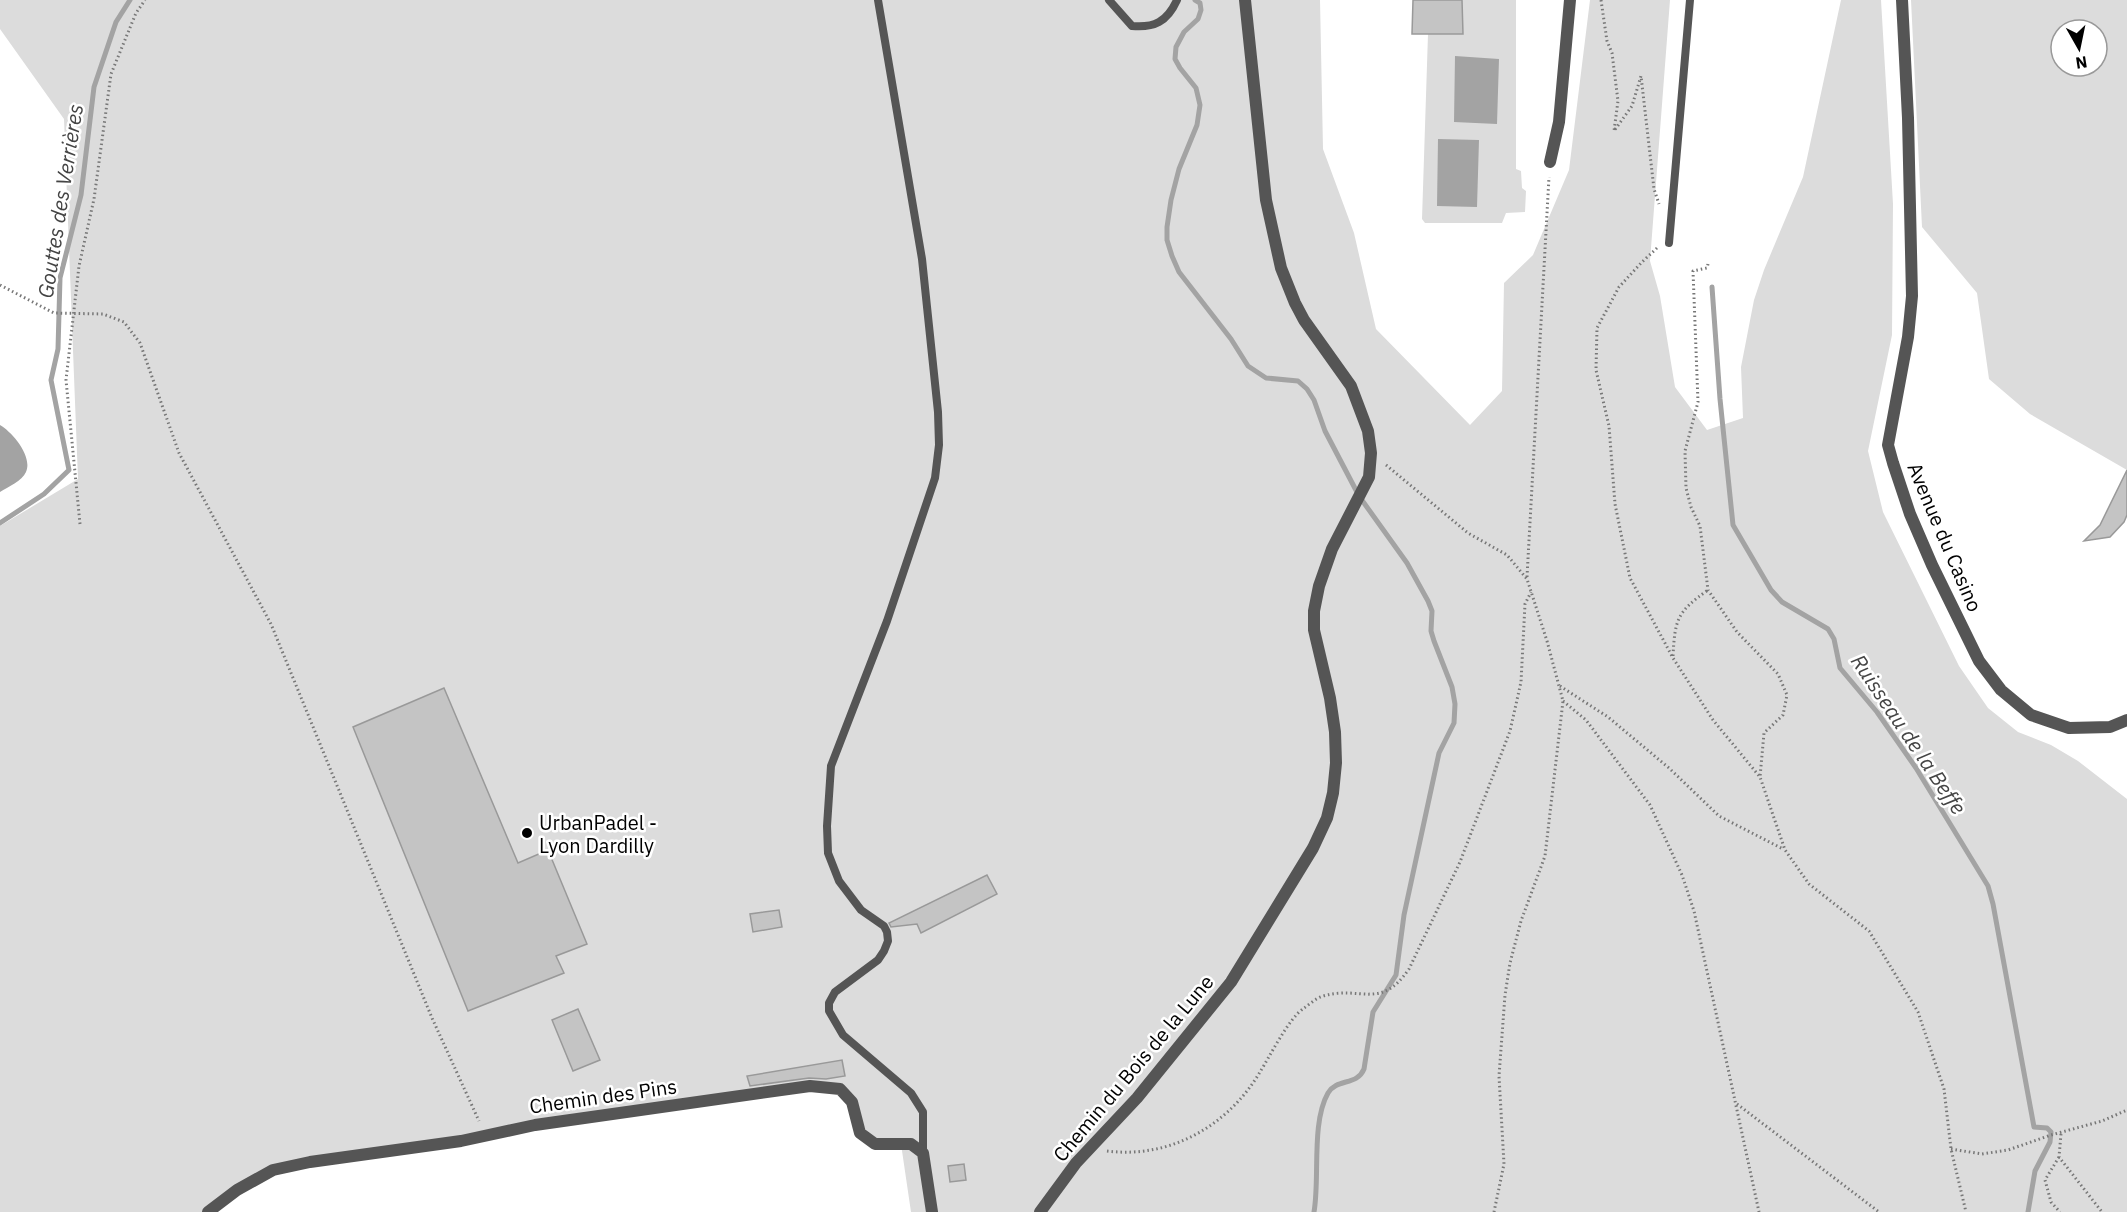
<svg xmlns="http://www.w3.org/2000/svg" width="2127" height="1212" font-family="'IBM Plex Sans',sans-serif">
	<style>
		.green { fill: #dcdcdc; fill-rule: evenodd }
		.water { fill: #a3a3a3 }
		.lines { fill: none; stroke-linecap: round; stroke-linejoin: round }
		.stream { stroke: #a3a3a3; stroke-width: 5 }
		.building { fill: #c4c4c4; stroke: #999; stroke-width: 1.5 }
		.path { stroke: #777; stroke-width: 3; stroke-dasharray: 1.5 3; stroke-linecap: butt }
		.service { stroke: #555; stroke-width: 8 }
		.minor { stroke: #555; stroke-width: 12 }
		.tertiary { stroke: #555; stroke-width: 12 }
		.poi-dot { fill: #000; stroke: #fff; stroke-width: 2 }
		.labels { text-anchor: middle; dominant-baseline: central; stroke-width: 5; stroke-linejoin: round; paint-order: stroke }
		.street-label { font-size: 20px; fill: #000; stroke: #fff }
		.poi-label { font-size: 20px; fill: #000; stroke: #fff; text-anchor: start }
		.water-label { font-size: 21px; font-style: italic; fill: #444; stroke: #fff }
	</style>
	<rect width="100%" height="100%" fill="#fff"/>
	<path class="green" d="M0,0h1320l3,149 31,84 22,96 94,96 32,-34 2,-108 29,-28 36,-85 21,-170h80l-20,261 10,35 15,91 32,43 36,-12 -2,-51 13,-67 10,-30 39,-93 38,-177h40l12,204 -1,131 -24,116 15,61 76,154 29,42 30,24 33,13 27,16 49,38v413h-1216l-10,-68h-26l-35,-54 -30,-4 -537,84 -65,42h-208v-686l78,-47 -14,-360 -64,-90z
		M1462,0h54v169l5,2 1,17 4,3 -1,21 -19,1 -4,10h-77l-3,-4 6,-185h34z
		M1911,0h216v470l-97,-56 -41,-35 -12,-86 -55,-66zM2061,30h36v36h-36z"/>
	<path class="water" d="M1455,56l44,3 -2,65 -43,-2z
		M1438,139l41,1 -2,67 -40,-1z
		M0,425c12,7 33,31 26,47 -4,9 -18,15 -26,20z"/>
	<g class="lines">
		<path class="stream" d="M1195,0l5,3 1,7 -3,9 -14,13 -8,15 -1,12 5,9 16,20 4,17 -3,20 -18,44 -8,31 -4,27v13l5,16 7,16 52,67 17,27 18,12 32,3 9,8 7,11 11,31 34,65 48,67 21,38 4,10 -1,20 3,10 18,46 3,17 -1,19 -15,30 -35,162 -8,60 -23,37 -9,57c-7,17 -27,9 -36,24 -17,30 -8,85 -14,119
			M1712,287l8,112 13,126 38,65 11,12 46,27 6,10 6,29 37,44 39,56 72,118 5,18 41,223 13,1 4,4 -1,10 -15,29 -7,41
			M0,523l44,-29 25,-24 -18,-90 7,-31 2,-71 21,-83 13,-108 22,-65 14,-22"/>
	</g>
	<path class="building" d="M1413,0h49l1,34h-51z
		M2127,470v45l-3,7 -14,15 -26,4 16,-16z
		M444,688l74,175 30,-13 39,94 -31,12 8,17 -96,38 -115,-284z
		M987,875l10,19 -76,39 -4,-9 -26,3 -2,-4z
		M779,910l3,17 -29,5 -3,-18z
		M578,1009l22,51 -27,11 -21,-51z
		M842,1060l3,16 -19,3 -17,-1 -59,8 -3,-10z
		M964,1164l2,16 -16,2 -2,-16z"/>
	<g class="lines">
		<path class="path" d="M1601,0l6,41 5,12 6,48 -4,30 18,-25 9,-30 13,113 5,15
			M1657,248l-15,14 -23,25 -22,41 -1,42 13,56 6,78 15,74 43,80 40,62 47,57
			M1708,264l-1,4 -14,3 5,131 -13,49 1,37 5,19 9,19 8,64 29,42 41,42 9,21 -4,20 -19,18 -4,44 25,73 24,34 60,47 49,81 26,77 7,60 15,63
			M0,285l54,28 49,1 21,8 16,21 39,110 92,171 161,394 47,103
			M1386,465l82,68 39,22 20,24 20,62 16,60 -18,155 -24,65 -11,42 -5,32 -6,81 5,88 -10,48
			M80,524l-14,-144 13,-114 15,-67 17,-125 25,-61 9,-13
			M1527,577l22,-400
			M1673,656c2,-37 4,-44 35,-66
			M1560,686l48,31 61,51 50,48 64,33
			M1563,701l23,19 64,85 32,70 12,36 65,301
			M1737,1104l142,108
			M2061,1134l-2,23 43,55
			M1951,1149l31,5 26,-4 43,-15 51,-14 25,-11
			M1107,1151c63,8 121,-25 153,-79 10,-16 29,-54 44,-64 6,-4 12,-10 19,-12 38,-11 57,15 86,-27l51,-107 50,-131 11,-49 4,-78 6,-12
			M2059,1157l-14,23 6,22 9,10"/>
		<path class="service" d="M878,0l44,259 16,153 1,33 -4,33 -48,143 -56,145 -4,60 1,27 11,28 22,29 23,16 3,6 1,9 -4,10 -6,9 -43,32 -6,11v8l14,24 68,58 12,19v41
			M1109,0l23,26c22,2 35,-4 45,-26
			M1669,243l21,-243"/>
		<path class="minor" d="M1550,162l9,-40 11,-122
			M208,1212l29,-22 36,-20 37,-8 151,-21 74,-16 275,-39 30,3 12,13 8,31 15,11h36l12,9 9,59
			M1040,1212l36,-49 61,-65 94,-116 82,-134 14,-30 6,-25 3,-30 -1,-31 -5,-34 -16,-68v-19l5,-25 13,-37 37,-72 2,-24 -3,-22 -17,-45 -47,-66 -9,-17 -14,-35 -15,-68 -21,-200"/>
		<path class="tertiary" d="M1902,0l6,118 4,178 -4,41 -20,108 5,18 17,51 22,51 47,96 22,29 30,25 38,13 41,-1 17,-7"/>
	</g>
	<circle class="poi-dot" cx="527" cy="833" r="6"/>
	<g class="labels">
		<g class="street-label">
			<text transform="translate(1945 537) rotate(67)">Avenue du Casino</text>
			<text transform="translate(1133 1068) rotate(-50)">Chemin du Bois de la Lune</text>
			<text transform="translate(603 1096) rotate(-8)">Chemin des Pins</text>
		</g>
		<g class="poi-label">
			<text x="539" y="822">UrbanPadel -<tspan x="539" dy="23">Lyon Dardilly</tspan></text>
		</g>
		<g class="water-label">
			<text transform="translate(60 201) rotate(-81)">Gouttes des Verrières</text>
			<text transform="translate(1909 734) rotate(56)">Ruisseau de la Beffe</text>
		</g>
	</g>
	<g transform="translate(2079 48) rotate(171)"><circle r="28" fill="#ffffff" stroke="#999999" stroke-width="1.5"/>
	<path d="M0-4.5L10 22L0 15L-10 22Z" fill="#000000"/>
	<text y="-9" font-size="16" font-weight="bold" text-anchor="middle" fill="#000000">N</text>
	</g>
</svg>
